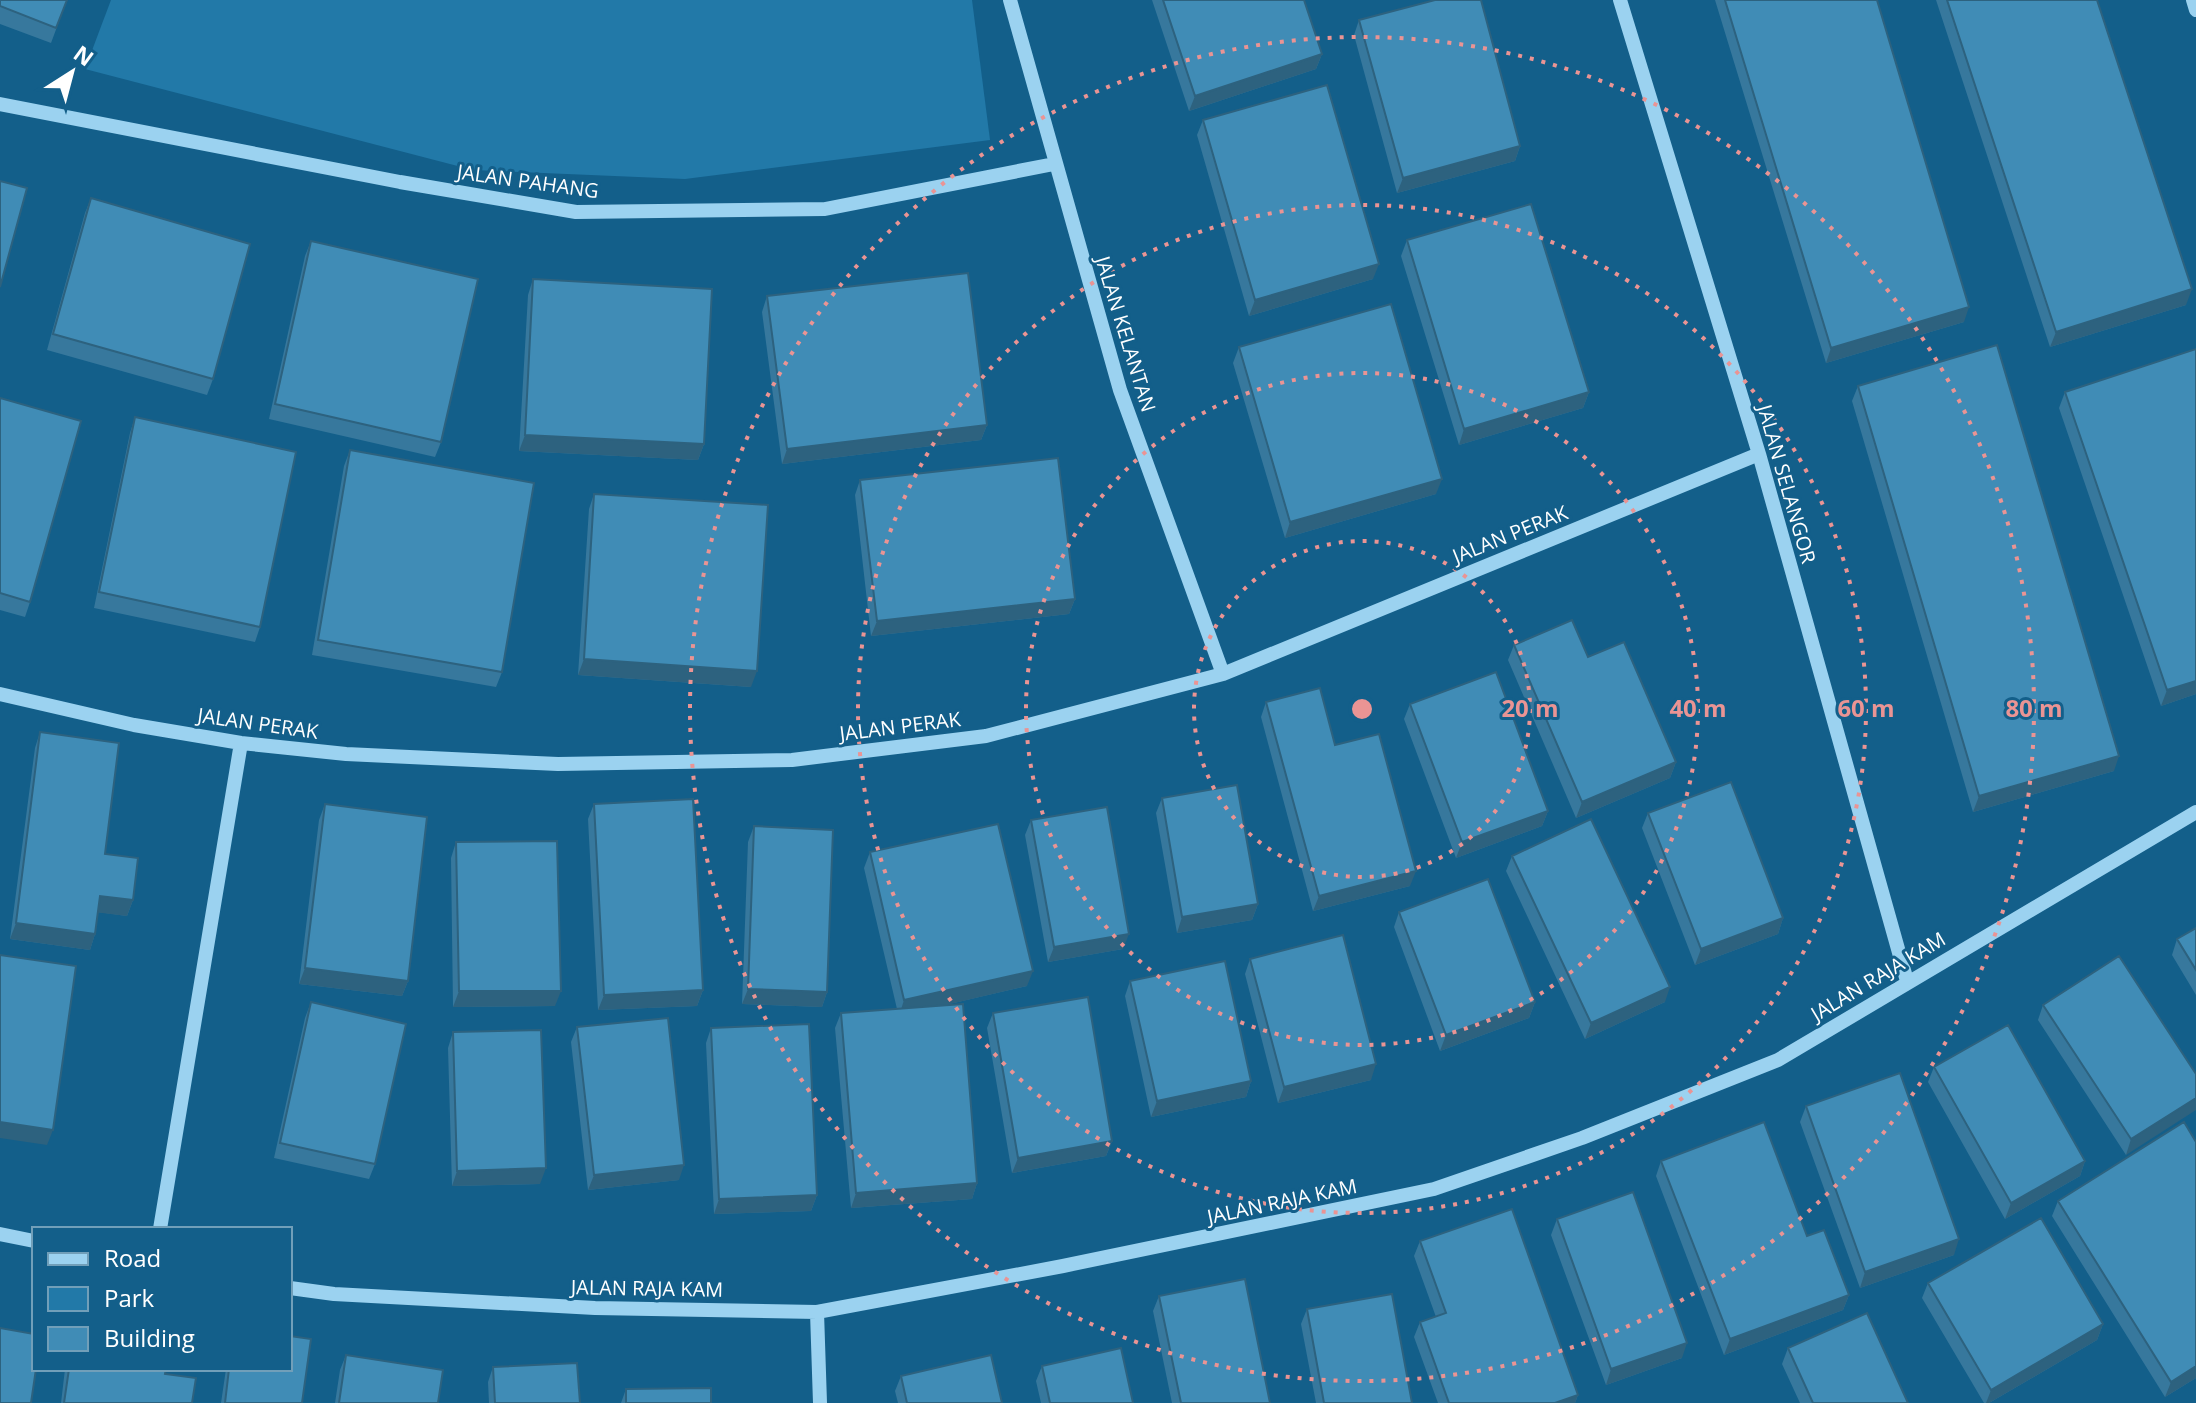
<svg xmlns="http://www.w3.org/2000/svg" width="2196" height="1403" font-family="'Open Sans',sans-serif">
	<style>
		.green { fill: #2279a8 }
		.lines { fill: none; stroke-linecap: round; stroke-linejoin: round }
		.minor { stroke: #9bd2f0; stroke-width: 14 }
		.wall { fill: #37789d }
		.shaded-wall { fill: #2d627f }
		.building { fill: #408cb6; stroke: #2d627f; stroke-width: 2 }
		.ring { fill: none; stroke: #ea9494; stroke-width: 4; stroke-dasharray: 4 8 }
		.labels { text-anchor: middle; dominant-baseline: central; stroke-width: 6; stroke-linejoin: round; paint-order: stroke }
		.street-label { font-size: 20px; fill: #fff; stroke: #135f8a }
		.centre { fill: #ea9494; stroke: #135f8a; stroke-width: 4 }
		.ring-label { font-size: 24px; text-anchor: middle; font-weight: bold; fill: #ea9494; stroke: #135f8a; stroke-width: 6; stroke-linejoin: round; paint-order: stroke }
	</style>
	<rect width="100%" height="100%" fill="#135f8a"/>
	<path class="green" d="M111,0h861l18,140 -305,39 -212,-9 -388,-101z"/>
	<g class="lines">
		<path class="minor" d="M1010,0l110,390 103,284
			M1620,0l139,454 148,527
			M2193,0l3,10
			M0,104l400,78 176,30 249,-3 229,-45
			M0,694l134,31 107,18 105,11 212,10 234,-4 194,-24 237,-62 536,-220
			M160,1229l81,-486
			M0,1234l34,7
			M290,1288l44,6 261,14 222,4 246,-46 371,-77 148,-51 196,-78 418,-248
			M817,1312l3,91"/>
	</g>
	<path class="wall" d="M0,0h67l-16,43 -51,-19z
		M1152,0h152l18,54 -6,15 -127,42z
		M1715,0h162l87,322 -138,41z
		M1936,0h161l89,305 -136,42z
		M1359,20l161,126 -5,15 -118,32 -43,-158z
		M1203,120l170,159 -124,37 -52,-181z
		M91,198l122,181 -6,16 -160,-45 38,-137z
		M1407,240l182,152 -6,16 -124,37 -58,-189z
		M311,241l130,201 -6,15 -166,-38 36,-163z
		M533,279l171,165 -6,16 -179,-9 9,-156z
		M767,296l220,129 -6,15 -199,24 -20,-152z
		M1239,347l197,147 -151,44 -52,-175z
		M1858,386l256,385 -141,41 -121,-411z
		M2065,392l131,302 -35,12 -102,-298z
		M0,398l30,204 -5,15 -25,-7z
		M135,417l125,210 -5,15 -161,-34 36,-175z
		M350,450l152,222 -6,15 -184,-32 32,-189z
		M860,480l215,119 -6,15 -198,22 -16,-141z
		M594,494l157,193 -173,-12 11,-166z
		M1514,645l162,117 -6,16 -94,40 -68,-158z
		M1266,702l69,43 75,141 -97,25 -52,-194z
		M1410,704l138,107 -6,15 -86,32 -52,-139z
		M40,732l65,122 28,46 -6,16 -29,-4 -3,22 -5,16 -80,-11 25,-191z
		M1162,798l96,106 -6,16 -75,13 -21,-120z
		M325,804l83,177 -6,15 -103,-12 20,-164z
		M594,804l109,186 -6,16 -99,4 -10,-191z
		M1648,813l135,105 -5,16 -83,31 -53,-137z
		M1031,820l92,129 -75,13 -23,-127z
		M754,826l73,166 -5,15 -80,-3 6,-162z
		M456,842l99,164 -102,1 -2,-149z
		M870,852l157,134 -82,19 32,178 -5,16 -121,9 -16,-180 6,-15 56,-4 -33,-141z
		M1512,856l153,146 -80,37 -79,-168z
		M1399,912l136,90 -6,16 -89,33 -46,-124z
		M2196,928v67l-24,-40 5,-16z
		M1250,959l121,121 -93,23 -33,-129z
		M1130,981l121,100 -5,16 -95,20 -26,-121z
		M311,1002l64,162 -6,15 -95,-21 31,-140z
		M2043,1005l153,69 -70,81 -88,-135z
		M993,1013l119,128 -6,15 -94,17 -25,-145z
		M577,1027l102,153 -91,10 -17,-148z
		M711,1028l106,167 -6,16 -97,3 -8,-171z
		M453,1032l87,152 -88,2 -4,-138z
		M1934,1067l151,94 -5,15 -75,43 -77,-137z
		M1806,1106l148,149 -94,33 -60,-166z
		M2196,1142v236l-31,19 -113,-181 6,-15z
		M1661,1161l188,134 -6,15 -119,45 -68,-179z
		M1557,1219l125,139 -76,27 -55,-150z
		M1420,1241l158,154 -3,8h-137l-24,-66 6,-15 16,-5 -22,-61z
		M1928,1283l175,41 -6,16 -108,63h-5l-62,-105z
		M1159,1296l111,107h-98l-19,-92z
		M1307,1309l105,94h-96l-15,-79z
		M1788,1348l120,55h-108l-18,-39z
		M346,1355l92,48h-103l5,-33z
		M1042,1366l91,37h-92l-5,-22z
		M493,1367l87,36h-91l-1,-21z
		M65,1369h101l-1,5 27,29h-131z
		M226,1369h64l12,34h-81z
		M901,1376l101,27h-104l-3,-12z
		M626,1389l85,14h-90z"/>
	<path class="shaded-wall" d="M1322,54l-6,15 -127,42 6,-15z
		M1520,146l-5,15 -118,32 6,-15z
		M1379,264l-6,15 -124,37 6,-16z
		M2192,289l-6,16 -136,42 6,-15z
		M1969,307l-5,15 -138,41 5,-15z
		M1589,392l-6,16 -124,37 5,-16z
		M987,425l-6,15 -199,24 5,-15z
		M525,435l179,9 -6,16 -179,-9z
		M1442,479l-6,15 -151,44 5,-16z
		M1075,599l-6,15 -198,22 6,-15z
		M584,659l173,12 -6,16 -173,-12z
		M2196,681v13l-35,12 6,-16z
		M2119,756l-5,15 -141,41 6,-16z
		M1676,762l-6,16 -94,40 6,-16z
		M1548,811l-6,15 -86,32 6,-16z
		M1416,871l-6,15 -97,25 6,-15z
		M100,896l33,4 -6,16 -33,-4z
		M1258,904l-6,16 -75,13 5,-16z
		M1783,918l-5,16 -83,31 6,-16z
		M16,923l79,11 -5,16 -80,-11z
		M1129,934l-6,15 -75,13 6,-15z
		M305,968l103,13 -6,15 -103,-12z
		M1033,971l-6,15 -128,30 5,-16z
		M1670,987l-5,15 -80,37 6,-16z
		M748,989l79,3 -5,15 -80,-3z
		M703,990l-6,16 -99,4 6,-15z
		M459,991h102l-6,15 -102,1z
		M1535,1002l-6,16 -89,33 6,-16z
		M1376,1064l-5,16 -93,23 6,-16z
		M1251,1081l-5,16 -95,20 6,-16z
		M2196,1098v12l-70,45 5,-16z
		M0,1122l53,8 -6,15 -47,-7z
		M1112,1141l-6,15 -94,17 6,-15z
		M2085,1161l-5,15 -75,43 6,-16z
		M684,1165l-5,15 -91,10 6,-15z
		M546,1168l-6,16 -88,2 5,-15z
		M977,1183l-5,16 -121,9 5,-15z
		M817,1195l-6,16 -97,3 5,-15z
		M1959,1239l-5,16 -94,33 5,-16z
		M1849,1295l-6,15 -119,45 6,-16z
		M2103,1324l-6,16 -108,63h-3l5,-13z
		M1687,1343l-5,15 -76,27 5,-16z
		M2196,1366v12l-31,19 6,-15z
		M1578,1395l-3,8h-20z"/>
	<path class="building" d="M0,0h67l-11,28 -56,-22z
		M1163,0h141l18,54 -127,42z
		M1435,0h46l39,146 -117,32 -44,-158z
		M1725,0h152l92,307 -138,41z
		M1947,0h150l95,289 -136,43z
		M1327,85l52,179 -124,36 -52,-180z
		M0,181l27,7 -27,99z
		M91,198l159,46 -37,135 -160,-45z
		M1531,204l58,188 -125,37 -57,-189z
		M311,241l167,38 -37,163 -166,-38z
		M968,273l19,152 -200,24 -20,-153z
		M533,279l179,10 -8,155 -179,-9z
		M1391,304l51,175 -152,43 -51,-175z
		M1997,345l122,411 -140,40 -121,-410z
		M2196,349v332l-29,9 -102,-298z
		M0,398l81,23 -51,181 -30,-9z
		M135,417l161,35 -36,175 -161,-35z
		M350,450l184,33 -32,189 -184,-32z
		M1058,458l17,141 -198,22 -17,-141z
		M594,494l174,11 -11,166 -173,-12z
		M1572,620l16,37 36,-15 52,120 -94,40 -68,-157z
		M1496,672l52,139 -86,31 -52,-138z
		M1320,688l15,57 44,-11 37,137 -97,25 -53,-194z
		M40,732l79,11 -14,111 33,4 -5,42 -33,-4 -5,38 -79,-11z
		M1731,782l52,136 -82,31 -53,-136z
		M1237,785l21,119 -76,13 -20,-119z
		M693,799l10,191 -99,5 -10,-191z
		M325,804l102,13 -19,164 -103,-13z
		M1107,807l22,127 -75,13 -23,-127z
		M1591,819l79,168 -79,36 -79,-167z
		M998,824l35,147 -129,29 -34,-148z
		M754,826l79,4 -6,162 -79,-3z
		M557,841l4,150h-102l-3,-149z
		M1488,879l47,123 -89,33 -47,-123z
		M2196,928v42l-19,-31z
		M1343,935l33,129 -92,23 -34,-128z
		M0,955l76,11 -23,164 -53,-8z
		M2119,956l77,118v24l-65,41 -88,-134z
		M1225,961l26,120 -94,20 -27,-120z
		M1088,997l24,144 -94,17 -25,-145z
		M311,1002l95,22 -31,140 -95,-21z
		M963,1004l14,179 -121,10 -15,-180z
		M668,1018l16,147 -90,10 -17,-148z
		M809,1024l8,171 -98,4 -8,-171z
		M2008,1025l77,136 -74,42 -77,-136z
		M541,1030l5,138 -89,3 -4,-139z
		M1900,1073l59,166 -94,33 -59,-166z
		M1764,1122l43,114 17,-6 25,65 -119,44 -69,-178z
		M2184,1122l12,20v224l-25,16 -113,-181z
		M1633,1192l54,151 -76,26 -54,-150z
		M1512,1209l66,186 -23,8h-106l-29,-81 26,-9 -26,-72z
		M2041,1218l62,106 -112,66 -63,-107z
		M1245,1279l25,124h-89l-22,-107z
		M1392,1294l20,109h-88l-17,-94z
		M1867,1313l41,90h-95l-25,-55z
		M0,1328l34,6v35h2l-5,34h-31z
		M290,1336l21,3 -9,64h-77l4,-34h61z
		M1121,1348l12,55h-83l-8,-37z
		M346,1355l97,15 -5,33h-99z
		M991,1355l11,48h-95l-6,-27z
		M577,1363l3,40h-85l-2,-36z
		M69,1369h97l-1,5 31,4 -4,25h-128z
		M711,1388v15h-85v-14z"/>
	<g class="ring">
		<circle cx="1362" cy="709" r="168"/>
		<circle cx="1362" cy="709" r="336"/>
		<circle cx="1362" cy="709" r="504"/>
		<circle cx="1362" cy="709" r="672"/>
	</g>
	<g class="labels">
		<g class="street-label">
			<text transform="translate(528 181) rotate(8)">JALAN PAHANG</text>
			<text transform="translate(1126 334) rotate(73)">JALAN KELANTAN</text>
			<text transform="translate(1787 484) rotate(74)">JALAN SELANGOR</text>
			<text transform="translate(1510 534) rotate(-22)">JALAN PERAK</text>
			<text transform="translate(258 723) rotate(8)">JALAN PERAK</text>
			<text transform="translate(900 726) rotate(-7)">JALAN PERAK</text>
			<text transform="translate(1878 976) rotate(-31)">JALAN RAJA KAM</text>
			<text transform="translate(1282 1201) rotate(-12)">JALAN RAJA KAM</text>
			<text transform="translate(647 1288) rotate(1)">JALAN RAJA KAM</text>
		</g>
	</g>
	<circle cx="1362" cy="709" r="12" class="centre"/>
	<g class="ring-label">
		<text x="1530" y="717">20 m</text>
		<text x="1698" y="717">40 m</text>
		<text x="1866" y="717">60 m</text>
		<text x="2034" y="717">80 m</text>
	</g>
	<rect x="32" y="1227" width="260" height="144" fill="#135f8a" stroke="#719fb9" stroke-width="2"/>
	<rect x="48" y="1253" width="40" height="12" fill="#9bd2f0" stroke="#719fb9" stroke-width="2"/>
	<text x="104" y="1267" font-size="24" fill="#ffffff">Road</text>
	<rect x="48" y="1287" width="40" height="24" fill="#2279a8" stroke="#719fb9" stroke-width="2"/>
	<text x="104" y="1307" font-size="24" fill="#ffffff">Park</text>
	<rect x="48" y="1327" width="40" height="24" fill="#408cb6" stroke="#719fb9" stroke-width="2"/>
	<text x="104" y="1347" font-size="24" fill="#ffffff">Building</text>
	<g transform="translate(72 72) rotate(36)" stroke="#135f8a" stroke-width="6" paint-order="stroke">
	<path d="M0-6L14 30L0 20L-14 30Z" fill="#ffffff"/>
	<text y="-12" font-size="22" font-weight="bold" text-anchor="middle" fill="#ffffff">N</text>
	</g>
</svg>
